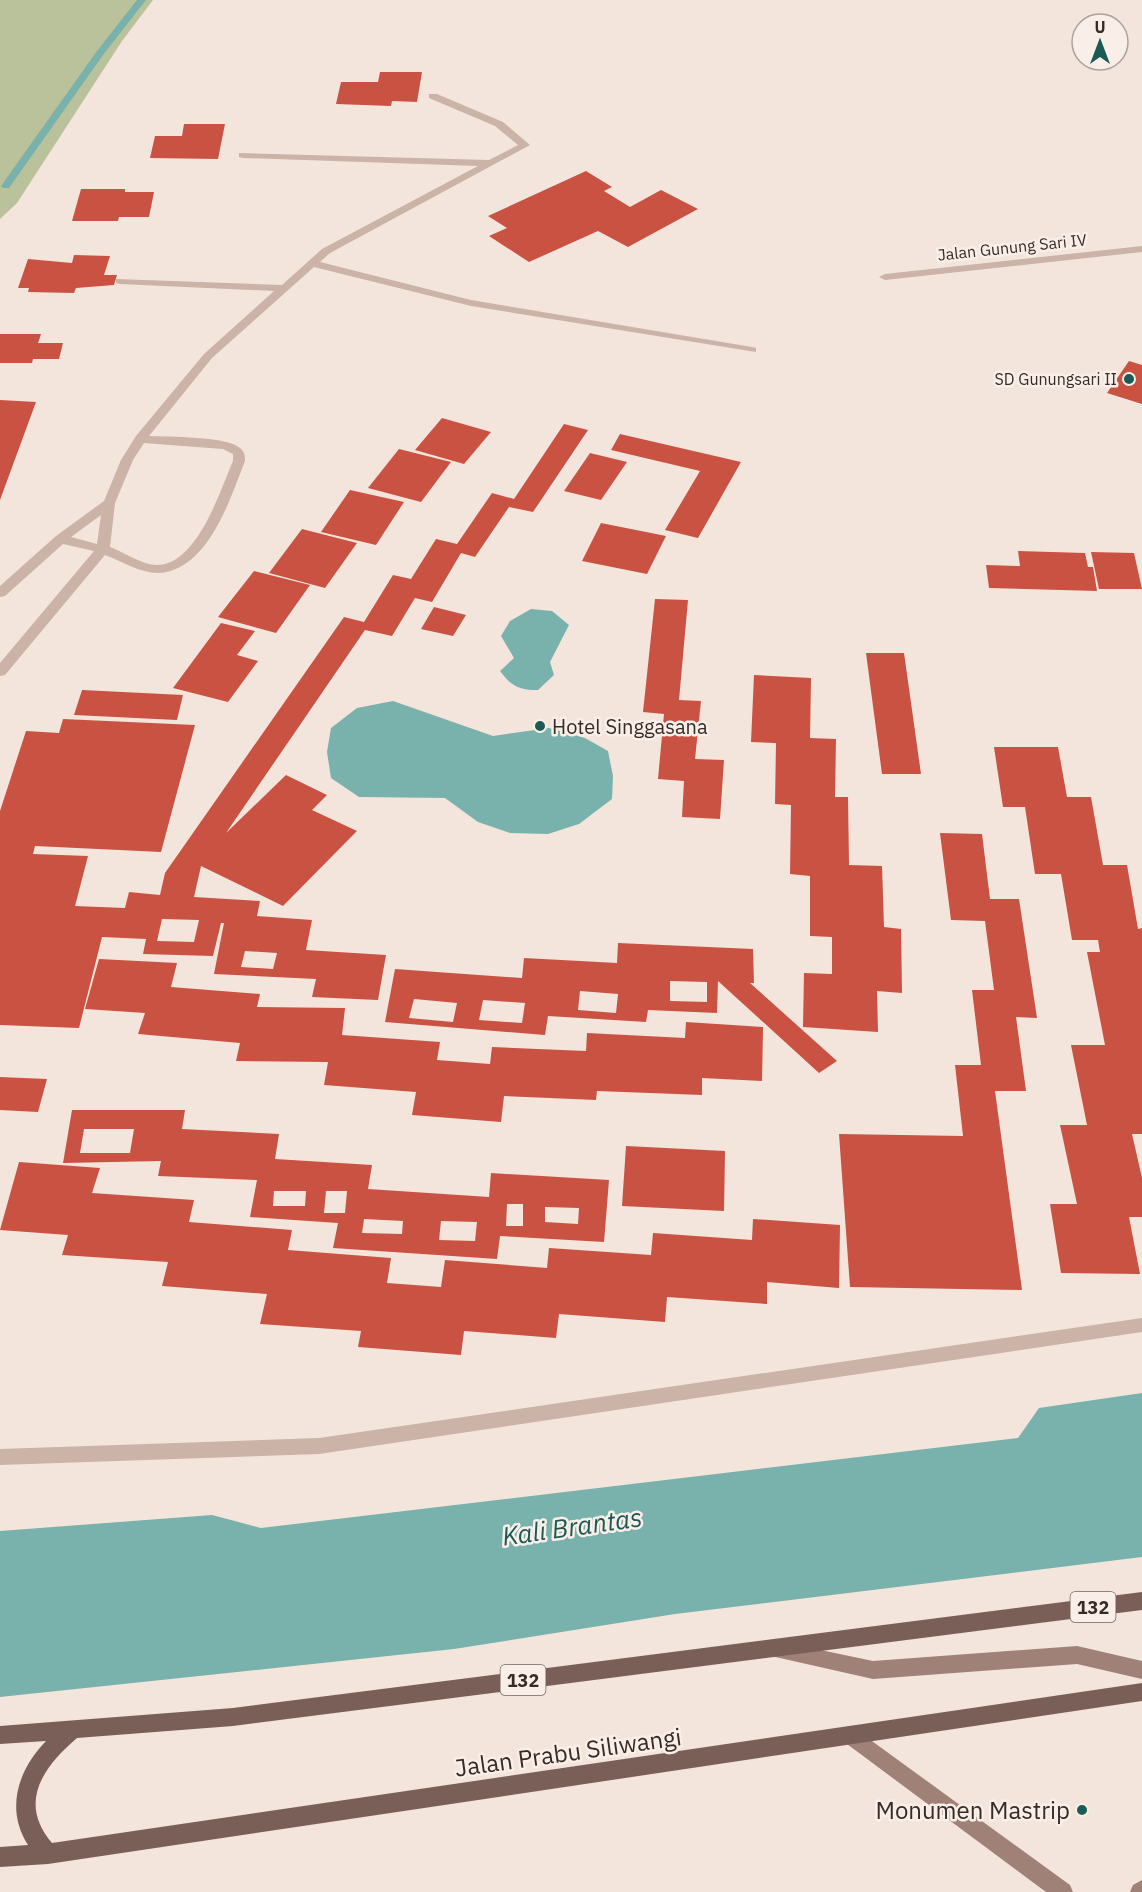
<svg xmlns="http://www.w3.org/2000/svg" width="1142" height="1892" font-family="'IBM Plex Sans',sans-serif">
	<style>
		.green { fill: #bac29b }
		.water { fill: #79b1ac }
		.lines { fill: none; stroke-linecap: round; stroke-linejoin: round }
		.stream { fill: #79b1ac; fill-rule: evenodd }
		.building { fill: #c95243; fill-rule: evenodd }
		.lane { fill: #cbb3a7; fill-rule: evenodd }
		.street { fill: #cbb3a7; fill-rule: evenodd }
		.secondary { fill: #9f8178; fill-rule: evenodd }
		.primary { fill: #7a5f58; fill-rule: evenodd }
		.poi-dot { fill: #1c5a56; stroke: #faefe8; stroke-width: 2 }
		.labels { text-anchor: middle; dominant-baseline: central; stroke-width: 5; stroke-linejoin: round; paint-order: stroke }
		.far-street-label { font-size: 16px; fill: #372b28; stroke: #faefe8 }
		.far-poi-label { font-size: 16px; fill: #372b28; stroke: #faefe8; text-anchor: end }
		.shield { fill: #faefe8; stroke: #726662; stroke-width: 1.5 }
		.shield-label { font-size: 18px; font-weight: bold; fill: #372b28 }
		.poi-label { font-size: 20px; fill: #372b28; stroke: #faefe8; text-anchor: start }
		.near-street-label { font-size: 24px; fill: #372b28; stroke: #faefe8 }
		.near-poi-label { font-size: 24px; fill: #372b28; stroke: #faefe8; text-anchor: end }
		.near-water-label { font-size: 26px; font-style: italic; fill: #1c5a56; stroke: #faefe8 }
	</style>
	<rect width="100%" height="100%" fill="#f3e5db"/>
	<path class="green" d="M0,0h153l-31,41 -105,162 -17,16z"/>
	<path class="water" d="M531,609l21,2 17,14 -19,37 4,13 -16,15c-19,0 -27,-4 -38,-19l14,-13 -13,-22 9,-15z
		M393,701l100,35 56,-8 36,10 23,13 5,25 -1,23 -33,25 -31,10 -38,-1 -32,-11 -33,-24 -86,-1 -28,-19 -4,-26 4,-24 26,-20z
		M1142,1393v164l-467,57 -221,35 -454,48v-166l212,-16 49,13 757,-90 21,-30z"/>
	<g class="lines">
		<path class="stream" d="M137,0h9l-43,55 -94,133h-6l-2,-2 96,-135z"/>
	</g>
	<path class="building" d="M380,72h42l-5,30 -25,-1 -1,5 -55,-2 5,-22h37z
		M184,124h41l-7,35 -68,-1 5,-22h27z
		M586,171l26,16 -8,4 26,16 31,-17 37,19 -70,38 -30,-16 -69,31 -40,-26 18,-8 -19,-12z
		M81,189h44v3h29l-5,25h-30l-1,4h-46z
		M74,255l36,1 -6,19h13l-3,10 -38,3 -2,5 -46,-1 1,-4h-11l10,-29 44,4z
		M0,334h41l-3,9h25l-4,16h-26l-1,4h-32z
		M1129,361l13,4v39l-35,-11z
		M0,400l36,2 -36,98z
		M442,418l49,14 -27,32 -49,-14z
		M564,424l24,6 -55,82 -24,-5 -34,50 -14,-4 -29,49 -17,-4 -23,38 -27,-6 -139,203 60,-58 41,20 -15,15 45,21 -74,75 -82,-40 -7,31 66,4 -3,15 55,4 -6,30 80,5 -8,45 -66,-3 4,-18 -102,-5 10,-51h-3l-8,33 -70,-2 3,-15 -44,-2 -23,91 -79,-3v-214l26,-80 33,2 4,-14 132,6 -34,127 -126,-6 -2,8 55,2 -13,50 50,2 4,-16 31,3 5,-22 179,-256 20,5 29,-47 18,4 25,-40 21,5 35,-51 22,6zM162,919l37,1 -5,22 -37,-1zM245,951l32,2 -4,16 -32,-2z
		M620,434l121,28 -43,76 -33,-8 35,-59 -89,-21z
		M399,449l52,13 -30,40 -53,-14z
		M590,453l37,9 -26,38 -37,-9z
		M350,490l54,12 -28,43 -55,-13z
		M601,523l65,13 -19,38 -65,-13z
		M302,529l55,14 -32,45 -56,-15z
		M1018,551l67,2 3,14h5l4,24 -108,-3 -3,-23 34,1z
		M1091,552l43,1 8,36h-43z
		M254,571l56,14 -34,48 -58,-16z
		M655,599l33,1 -9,100 22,1 -6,58 29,1 -4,59 -38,-2 2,-36 -26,-2 6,-65 -21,-2z
		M434,607l32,8 -13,21 -32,-7z
		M221,623l34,8 -18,24 21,6 -30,41 -55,-14z
		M866,653h38l17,121h-39z
		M754,675l57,3 -1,60 26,1 -1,58h13l1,68 33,1 2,61 17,2 1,64 -25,-2 1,41 -75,-5 1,-54 28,1v-37l-22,-1v-60l-20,-2 1,-69 -16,-1 1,-61 -25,-1z
		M82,690l101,5 -6,25 -103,-5z
		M994,747h64l9,50h24l12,68h24l11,64 4,-1v206h-10l10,44v39h-13l11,57 -79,-1 -11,-69h27l-17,-79h27l-16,-80h34l-18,-93h13l-2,-12h-26l-11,-66h-26l-10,-67h-22z
		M940,833l42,1 8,65h29l18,119 -21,-1 10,74h-31l27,199 -172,-3 -11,-153 124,2 -8,-71h26l-9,-75h22l-9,-69 -34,-1z
		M618,943l135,6 1,34h-4l87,78 -18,12 -101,-92 -1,32 -69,-3 -2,12 -98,-6 -3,19 -160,-13 10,-53 127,9 2,-20 93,5zM670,981l37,1v20l-37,-1zM580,991l38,3 -2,19 -38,-3zM414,999l43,4 -4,19 -44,-4zM483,1000l42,3 -3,20 -43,-3z
		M99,959l78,4 -6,24 89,7 -3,13 88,1 -3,27 98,7 -3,18 53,4 2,-17 94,4 1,-18 98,5 1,-16 77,5 -1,54 -60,-3v17l-105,-4 -1,9 -92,-4 -3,26 -89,-7 4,-23 -92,-7 4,-23 -92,-1 4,-18 -102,-9 7,-21 -60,-4z
		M0,1077l47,2 -9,33 -38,-2z
		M72,1110h113l-3,19 97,5 -4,25 97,6 -4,24 121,8 2,-24 118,7 -5,62 -104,-6 -3,23 -164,-11 5,-25 -88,-6 7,-37 -99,-4 3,-15 -98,2zM84,1129h50l-4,24h-50zM274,1191h32l-1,15h-32zM326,1191h21l-2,22h-21zM507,1204h16v22h-17zM545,1207l34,1 -1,16 -33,-2zM364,1219l39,2 -1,13 -40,-1zM441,1221l36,1 -2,19 -36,-1z
		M626,1146l99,5 -1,60 -102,-5z
		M19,1162l81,6 -8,25 102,7 -5,22 103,8 -4,20 103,8 -4,25 54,4 4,-27 102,8 2,-20 102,7 2,-22 99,7 1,-21 87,6 -1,63 -72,-6v22l-100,-7 -2,25 -106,-8 -3,24 -92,-7 -3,24 -103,-8 3,-16 -101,-7 7,-30 -105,-8 6,-24 -106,-7 6,-20 -68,-5z"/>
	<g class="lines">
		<path class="lane" d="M429,94h8l66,28 27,23 -200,108 -10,9 151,38 281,47 4,1v4l-285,-46 -157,-39 -102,91 -63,78c19,1 78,0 91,12 5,4 5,8 5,13 -15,38 -37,110 -87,112 -18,0 -37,-12 -53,-18l-100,120 -5,1v-13l94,-112 -31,-7 -58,52 -5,1v-11l56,-50 48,-35 17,-41 15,-24 68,-82 70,-63 -154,-7 -4,-1v-4l166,6 40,-36 156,-83 -235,-8 -4,-1v-4l250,7 29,-15 -23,-19 -66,-28zM144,443l79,6 10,5v7c-13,30 -36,104 -76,104 -15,0 -33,-13 -47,-18l5,-44 18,-43zM101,515l-4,29 -26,-7z"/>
		<path class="street" d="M1142,246v6l-257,28 -6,-3 6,-3z
			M1142,1318v14l-823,122 -319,11v-16l319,-11z"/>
		<path class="secondary" d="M778,1641l95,20 204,-15 65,15v18l-65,-15 -204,15 -102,-23 -3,-6 3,-6z
			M854,1728l216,157 3,7h-27l-199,-148 -3,-7 3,-7z
			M1142,1880v12h-12l3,-7z"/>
		<path class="primary" d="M1142,1592v18l-909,116 -156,12c-35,30 -59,65 -25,105l1090,-160v18l-1094,163 -48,3v-20l28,-2c-23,-36 -10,-75 18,-104l-46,3v-18l233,-18z"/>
	</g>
	<g class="poi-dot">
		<circle cx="1129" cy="379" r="6"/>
		<circle cx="540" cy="726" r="6"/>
		<circle cx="1082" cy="1810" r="6"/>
	</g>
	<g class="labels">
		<g class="far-street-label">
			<text transform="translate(1012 247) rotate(-6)">Jalan Gunung Sari IV</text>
		</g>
		<g class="far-poi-label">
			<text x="1117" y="379">SD Gunungsari II</text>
		</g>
		<g class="shield">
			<rect x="1070.5" y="1592" width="45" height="30" rx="4.5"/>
			<rect x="500.5" y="1665" width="45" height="30" rx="4.5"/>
		</g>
		<g class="shield-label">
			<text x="1093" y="1607">132</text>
			<text x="523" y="1680">132</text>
		</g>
		<g class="poi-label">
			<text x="552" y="726">Hotel Singgasana</text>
		</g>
		<g class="near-street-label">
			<text transform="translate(568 1752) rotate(-8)">Jalan Prabu Siliwangi</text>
		</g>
		<g class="near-poi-label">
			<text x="1070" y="1810">Monumen Mastrip</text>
		</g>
		<g class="near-water-label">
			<text transform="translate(572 1526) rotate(-8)">Kali Brantas</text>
		</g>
	</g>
	<g transform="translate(1100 42)"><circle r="28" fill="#faefe8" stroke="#aca19b" stroke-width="1.5"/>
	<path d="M0-4.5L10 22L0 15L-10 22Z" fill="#1c5a56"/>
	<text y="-9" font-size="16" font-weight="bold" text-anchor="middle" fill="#372b28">U</text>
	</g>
</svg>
